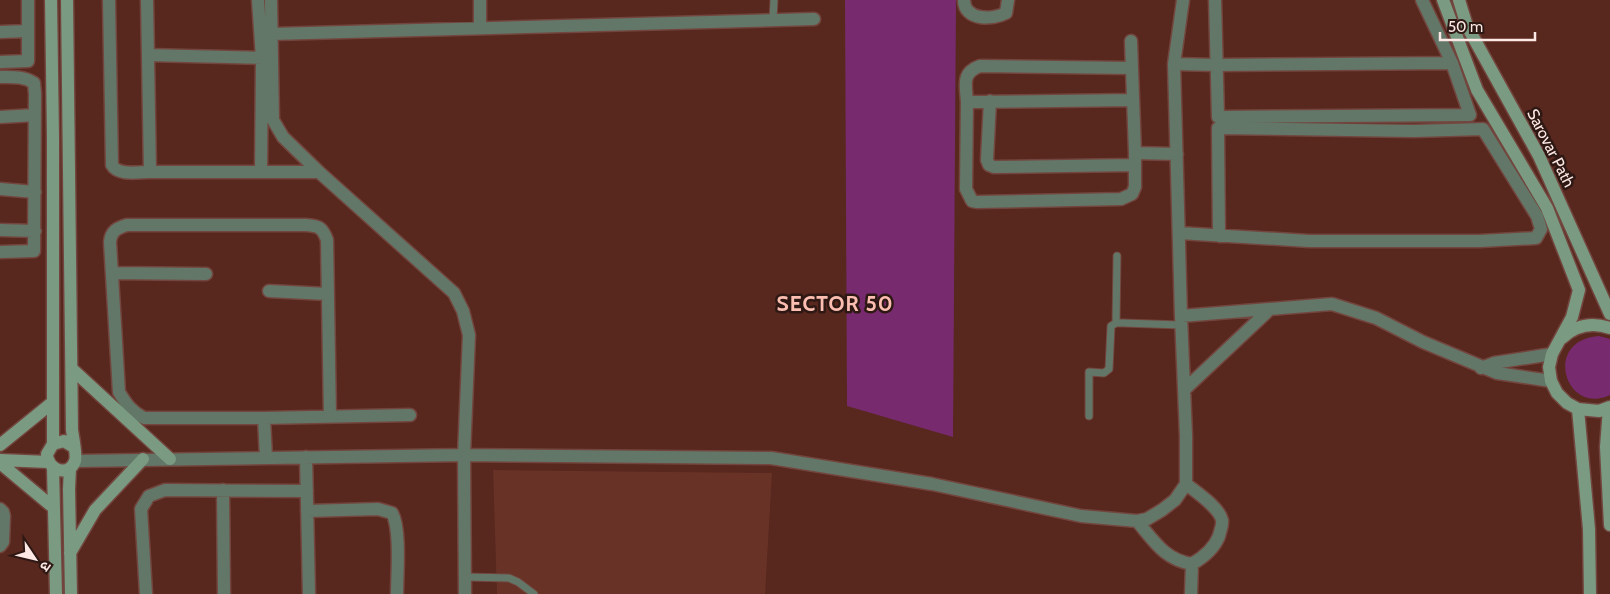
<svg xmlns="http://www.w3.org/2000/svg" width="1610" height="594" font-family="Cabin,'Noto Sans Devanagari',sans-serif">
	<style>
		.built { fill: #683227 }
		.green { fill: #772b6e }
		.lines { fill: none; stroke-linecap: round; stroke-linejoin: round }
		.lane-casing { stroke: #72463e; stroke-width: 9 }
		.street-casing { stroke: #72463e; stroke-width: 15 }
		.secondary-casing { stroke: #72463e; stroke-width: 15 }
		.lane { stroke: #637768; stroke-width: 7 }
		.street { stroke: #637768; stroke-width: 12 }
		.secondary { stroke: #7a9a82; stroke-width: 12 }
		.labels { text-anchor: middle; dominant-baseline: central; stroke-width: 5; stroke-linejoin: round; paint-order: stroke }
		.street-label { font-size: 16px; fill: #fce8e4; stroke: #2e1814 }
		.district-label { font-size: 21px; font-weight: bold; letter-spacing: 1px; fill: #fcbeb1; stroke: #2e1814 }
	</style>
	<rect width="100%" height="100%" fill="#58271e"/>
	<path class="built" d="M493,470l279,3 -7,121h-268z"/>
	<path class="green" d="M845,0h111l-3,437 -106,-31z
		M1599,336l11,3v56c-45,21 -68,-55 -11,-59z"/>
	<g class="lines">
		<defs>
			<path id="lane" d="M773,20l1,-20
				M1116,323l1,-67
				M1089,416v-44l15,1 5,-4 2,-43 5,-3h7l58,2
				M465,577l44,1 9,4 16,12"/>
			<path id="street" d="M109,0l3,165c6,11 27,7 38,7
				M147,0l3,172h169
				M258,0l4,58 -1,114
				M271,0l2,120 10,17 36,35 135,121 9,18 6,24 -5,120 1,139
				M480,0v28
				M964,0c0,21 29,20 42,13l2,-13
				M1215,0l3,117 252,-2 -18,-52 -30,-63
				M0,32l28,-1
				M272,34l542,-15
				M1131,41l4,112 42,1
				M148,55l114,3
				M0,62l28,-1v-61
				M1174,64l42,1 236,-2
				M1131,68l-151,-2c-19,7 -14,19 -13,36l166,-2
				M0,77c12,0 24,-1 34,6l1,11 -1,157 -34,1
				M990,101l-3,59 2,5 5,2 141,-2
				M967,102l-1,87 6,12 5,1 144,-3 11,-5 3,-7v-34
				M0,117l35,-2
				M0,189l35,3
				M0,230l35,1
				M1179,233l130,8h171l56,-3 5,-9 -4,-13 -54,-87 -69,2 -196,-3 1,108
				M112,273l94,1
				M269,291l58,3
				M1181,316l151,-12 44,14 47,24 74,31 54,8
				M1481,368l13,-5 58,-9
				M1184,390l85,-80
				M264,418h-120c-12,-6 -18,-14 -25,-26l-9,-150c1,-11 7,-14 17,-17h177c14,1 18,1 23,15l3,177
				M306,457l3,137
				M266,458l-2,-40 146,-3
				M76,461l388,-6 307,3 161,26 149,32 56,5 10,-2 15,-9 13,-10 11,-16v-48l-5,-120 -7,-252 9,-64
				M223,490l1,104
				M0,509l3,3 1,4 -1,26 -3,4
				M307,511l71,-2 14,4c9,16 5,62 5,81
				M1137,521c17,20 28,39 55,43 12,-7 22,-15 27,-28 1,-5 4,-11 3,-16 -3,-13 -26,-28 -36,-36
				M146,594l-5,-85 8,-13 16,-6 142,1
				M1191,594l1,-30"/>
			<path id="secondary" d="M51,0l2,137v307
				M67,0l5,430c1,7 5,26 3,31 -6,17 -28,9 -28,-7l6,-10 11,-3 10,6
				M1443,0l34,90 70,118 32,82 -7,27 -20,37 -3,13 2,14 6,12 10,10 11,6 21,2 11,-4
				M1459,0l8,26 72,130 71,158
				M1562,338c14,-13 30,-16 48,-10
				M72,369l98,90
				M1609,408l-3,39 4,78
				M1578,409l11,120 1,65
				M0,445l53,-43
				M0,460l48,2
				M0,463l54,45
				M53,468l3,126
				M70,468l-1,21 2,105
				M70,553l25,-43 48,-51"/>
		</defs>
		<use href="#lane" class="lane-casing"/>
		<use href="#street" class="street-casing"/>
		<use href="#secondary" class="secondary-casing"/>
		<use href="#lane" class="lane"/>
		<use href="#street" class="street"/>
		<use href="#secondary" class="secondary"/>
	</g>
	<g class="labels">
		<g class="street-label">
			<text transform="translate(1551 148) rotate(63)">Sarovar Path</text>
		</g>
		<g class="district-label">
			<text x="835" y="303">SECTOR 50</text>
		</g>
	</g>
	<g transform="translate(35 559) rotate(125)" stroke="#2e1814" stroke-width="4" paint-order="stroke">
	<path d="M0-4L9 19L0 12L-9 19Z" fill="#fce8e4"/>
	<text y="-8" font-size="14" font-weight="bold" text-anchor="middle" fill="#fce8e4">उ</text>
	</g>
	<path d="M1440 32v8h95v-8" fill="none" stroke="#fce8e4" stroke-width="2.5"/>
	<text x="1448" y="32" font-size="15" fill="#fce8e4" stroke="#2e1814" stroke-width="4" paint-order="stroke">50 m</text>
</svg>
